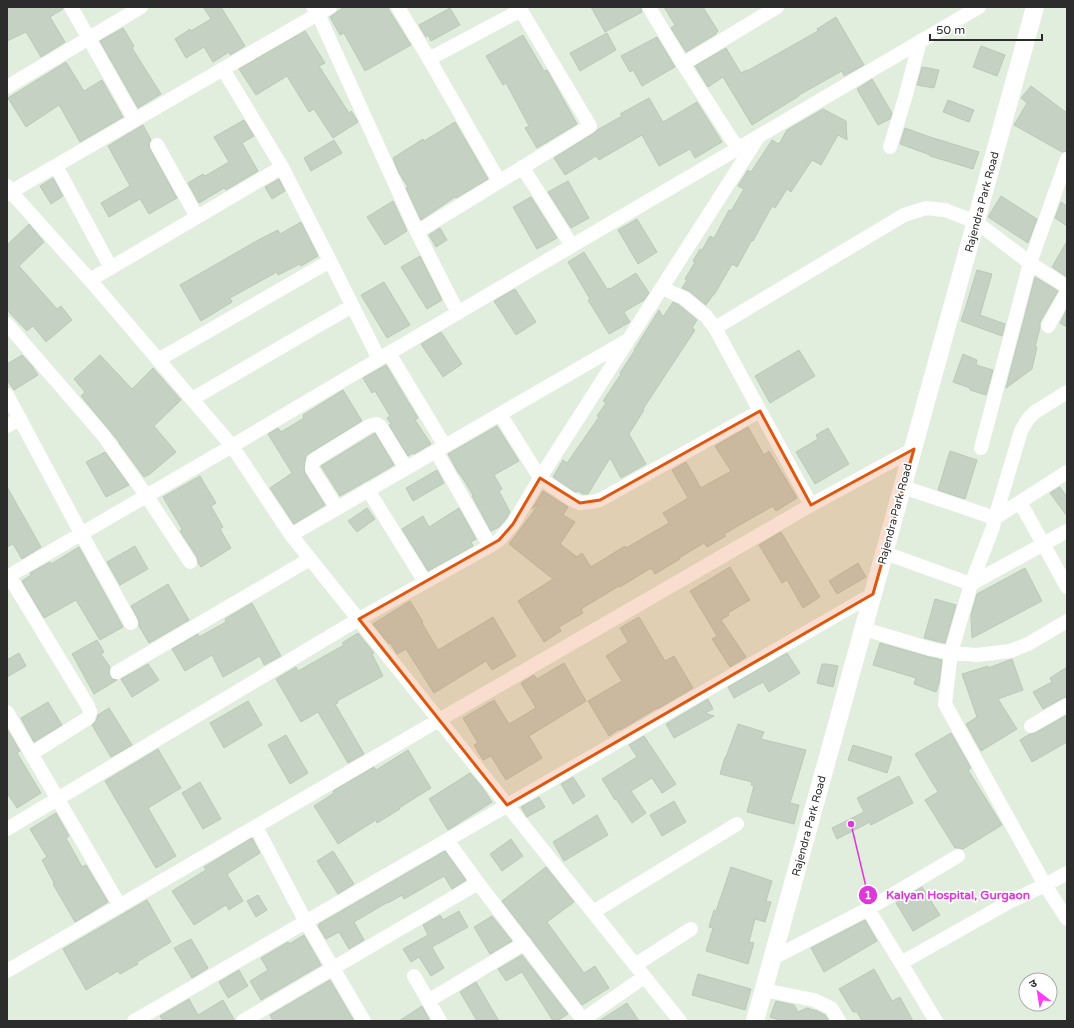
<svg xmlns="http://www.w3.org/2000/svg" width="1074" height="1028" font-family="'Varela Round','Noto Sans Devanagari',sans-serif">
	<style>
		.building { fill: #c5d1c3; stroke: #bacab7 }
		.lines { fill: none; stroke-linecap: round; stroke-linejoin: round }
		.minor { stroke: #fff; stroke-width: 14 }
		.tertiary { stroke: #fff; stroke-width: 18 }
		.marked { fill: #df570e; fill-opacity: 0.2; stroke: #df570e; stroke-width: 3; stroke-linejoin: round }
		.labels { text-anchor: middle; dominant-baseline: central; stroke-width: 3.5; stroke-linejoin: round; paint-order: stroke }
		.street-label { font-size: 11px; fill: #2c2c2c; stroke: #fff }
		.leader { fill: none; stroke: #df38da; stroke-width: 1.5 }
		.callout-dot { fill: #df38da; stroke: #fff; stroke-width: 1.5 }
		.mark-label { font-size: 12px; text-anchor: middle; font-weight: bold; fill: #fff }
		.callout-label { font-size: 12px; text-anchor: middle; font-weight: bold; fill: #df38da; stroke: #fff; stroke-width: 3.5; stroke-linejoin: round; paint-order: stroke }
	</style>
	<rect width="100%" height="100%" fill="#e1eede"/>
	<path class="building" d="M7,7h56v2l-13,8 15,25 -24,15 -15,-25 -19,9z
		M203,7h18l24,39 -15,9 -1,-3 -16,10 -9,-15 -18,11 -11,-19 15,-10 1,2 20,-12z
		M344,7h43l24,38 -46,26 -21,-38 -4,2 -10,-18z
		M591,7h50l1,5 -37,20z
		M664,7h39l15,24 -2,2v1l-30,18 -15,-24 4,-3z
		M450,8l10,17 -29,16 -3,-6 -2,2 -7,-12z
		M836,17l28,48 -20,11 -2,-5 -43,24v1l-47,29 -29,-48 -15,10 -13,-21 31,-18 15,25 6,-3v1l71,-40 -1,-2z
		M123,28l11,18 -2,2 29,46 -23,14 -38,-67z
		M305,31l20,32 -6,3 30,47 2,-2 7,11 -25,16 -19,-29 -5,3 -22,-36 -31,19 -17,-26z
		M607,33l9,17 -36,21 -10,-18z
		M523,35l21,36 3,-1 30,54 -40,24 -12,-20 4,-2 -23,-43 -3,2 -17,-29z
		M657,37l18,30 -33,19 -9,-16 -3,2 -9,-16z
		M981,46l24,9 -8,21 -24,-9z
		M66,62l18,29 18,-11 21,37 -43,25 -21,-37 -33,22 -18,-29z
		M922,67l17,3 -5,18 -17,-3z
		M872,79l20,34 -2,6 -12,6 -21,-36z
		M1031,86l36,27v38l-5,1 -48,-27 13,-22 -6,-5z
		M649,98l14,24 34,-20 25,40 -27,16 -5,-9 -31,17 -17,-31 -43,25 -3,-4 -31,19 -11,-17 40,-25 3,-3 25,-14 -2,-2z
		M948,100l26,10 -5,12 -26,-10z
		M823,109l23,12 1,19 -9,-5 -17,30 -9,-5 -21,32 -4,-3 -12,19 -3,-2 -19,35 -1,-1 -15,27 -5,-3 -18,31h-1l-7,10 -17,-14 -7,-3 5,-8 -2,-1 10,-17 -2,-1 7,-12 2,1 8,-14 4,2 15,-28 2,1 13,-22 -6,-3 10,-16 3,2 21,-32 7,4 8,-14z
		M244,120l10,16 -12,7 16,28 -32,19 -2,-2 -25,15 -11,-20 15,-9 2,2 24,-14 -15,-25z
		M455,122l33,57 -32,19 -1,-1 -34,23 -15,-32 2,-1 -9,-14 -6,-15 30,-19 1,2z
		M143,125l8,15 -2,4 1,5 27,49 -28,16 -9,-15 -31,18 -8,-14 29,-17 -22,-40z
		M905,128l25,9 49,15 -6,17 -43,-13v-1l-30,-11z
		M334,140l8,13 -31,18 -7,-13z
		M53,178l10,18 -12,8 -11,-18z
		M279,179l6,12 -13,8 -7,-12z
		M568,181l21,37 -18,10 -23,-36z
		M1001,196l36,23 -9,24 -40,-26z
		M531,197l26,41 -20,11 -24,-42z
		M393,201l14,30 -22,14 -18,-28z
		M1061,202l6,4v20l-12,-8z
		M637,219l20,33 -19,12 -20,-34z
		M301,222l17,34 -17,10 -1,-2 -22,11 -1,-3 -47,26 2,4 -31,19 -21,-36 80,-46 18,-9 2,4z
		M29,224l15,18 -25,24 38,43 4,-3 11,14 -26,22 -13,-16 -6,5 -20,-21v-65z
		M440,228l7,12 -11,7 -7,-12z
		M1067,241v36l-15,-10z
		M584,252l23,37 2,-1 1,1 26,-16 13,20 -5,7 -20,12 6,10 -21,12 -21,-34 2,-1 -22,-37z
		M420,256l22,44 -15,9 -26,-42z
		M977,270l15,4 -12,41 25,9 -3,12 -41,-15 4,-12z
		M1035,277l23,14 -18,31v6l-5,19h2l-5,22 -26,19z
		M384,282l26,43 -23,13 -26,-43z
		M515,289l21,33 -20,13 -22,-34z
		M673,302l6,3 18,15 -5,8 3,2 -52,79 1,1 -15,24 17,30 -25,14 -11,-20 -22,36h-5l-5,-3 -1,1h-2l-22,-15 10,-17 4,3 32,-46 -2,-1 9,-13 -3,-2 18,-27 -1,-1 15,-23h-1l25,-40 4,7z
		M1067,309v18l-7,-4z
		M441,332l21,32 -19,13 -22,-33z
		M799,350l16,26 -45,27 -15,-27z
		M963,354l14,6 -1,5 17,5 -7,25 -16,-5v-2l-17,-6z
		M22,355l10,11 6,9 -24,15 -7,-10v-16z
		M100,355l32,34 21,-21 28,32 -27,26 22,26 -26,22 -6,3 -25,-34h1l-39,-47 4,-4 -11,-13z
		M386,365l32,53 -3,2 16,24 -17,10 -1,-1 -5,3 -19,-31 2,-1 -4,-6 3,-2 -15,-25 -3,2 -9,-15z
		M343,390l19,31 -51,31 -5,4 -2,12 1,5 20,32 -31,19 -24,-36 22,-15 -24,-39 10,-6 3,4 23,-14 -1,-3z
		M497,426l22,35 -25,14 8,14 -3,2 11,21 -4,7 -7,8 -8,4 -19,-35 1,-1 -13,-21h-1l-11,-20z
		M748,427l16,28 5,-4 28,47 -21,13 -3,-5 -49,28 2,2 -19,11 -3,-4 -25,15 1,1 -25,15 -4,-6 -31,19 -1,-1 -38,23 2,4 -24,14 2,4 -17,11 -26,-41 35,-22 -44,-35 30,-40 -7,5 11,-18 25,16 -5,8 12,7 -15,22 17,13 5,-4 9,14 34,-21 1,2 43,-25 -6,-10 25,-15 -16,-28 14,-8 15,26 30,-17 -16,-25z
		M828,428l21,36 -34,20 -19,-32 22,-13 -2,-4z
		M375,433l19,32 -17,10 -37,21 -19,-30z
		M950,451l27,9 -12,39 -27,-9z
		M105,452l24,33 -23,12 -20,-35z
		M437,470l7,13 -31,18 -7,-13z
		M200,476l16,27 -5,3 12,21 -3,2 11,19 -30,19 -3,-4 -1,-6 -17,-26 2,-2 -19,-32z
		M7,487l34,60 -19,12 -9,-15 -6,3z
		M1060,487l7,10v19l-17,-23z
		M367,508l8,11 -18,13 -9,-11z
		M459,508l17,31 -5,3 2,4 -45,25 -26,-42 21,-13 6,11z
		M781,532l39,65 -17,11 -16,-28 -5,3 -23,-38z
		M135,546l13,23 -28,16 -13,-23z
		M79,547l44,80 -23,13 -24,-40 -32,18 -22,-37 9,-6 -1,-2 20,-11 1,2z
		M858,563l8,14 -29,17 -8,-13z
		M730,567l20,33 -22,13 1,2 -8,5 25,37 -16,10 -18,-28 5,-3 -27,-45z
		M1025,568l17,33 -70,37 -1,-23 6,-21z
		M168,584l21,36 -40,23 -10,-17v-3l-1,-4 -7,-13z
		M935,599l21,6 -11,38 -21,-5z
		M410,601l13,21 -1,1 16,27 55,-33 23,39 -24,14 -6,-9 -52,32 -28,-44 -9,5 -7,-12 -1,2 -16,-20z
		M252,603l29,53 -17,9 -4,-9 -37,21 -11,-22 -27,16 -13,-22 26,-15 1,3 27,-15 -1,-3z
		M639,617l26,44 9,-5 19,32 -36,21v-1l-37,22 -1,-1 -10,7 -21,-35 34,-20 -16,-25 22,-14 -8,-14z
		M358,633l16,20 -2,1 11,22 -46,25 1,2 -3,1 29,50 -16,9 -30,-51 -17,10 -25,-43 20,-12 2,4 16,-9 30,-17 -2,-2z
		M97,640l7,12 -3,2 9,13 -1,5 1,4 2,3 5,1 -23,14 -22,-40z
		M880,643l49,14 13,3 -3,23 -3,9 -22,-8 2,-6 -43,-13z
		M19,653l7,13 -19,11v-17z
		M787,653l13,20 -31,19 -6,-10 -29,16 -6,-11z
		M1012,659l11,31 -25,9 19,30 -36,22 -15,-27 11,-7 -15,-43 26,-8v2z
		M564,663l22,38 -57,35 13,22 -36,22 -15,-24 -8,4 -9,-15 4,-2 -15,-25 31,-18 15,24 27,-16 -15,-25 13,-8 3,4z
		M148,664l11,16 -27,17 -11,-18z
		M822,664h5l11,2 -5,21 -16,-4z
		M1067,667v30l-4,1 -20,11 -10,-17 19,-10 -2,-4z
		M708,699l5,10 -8,4 9,3 -40,22 -8,-14z
		M248,701l14,24 -38,23 -14,-25z
		M48,702l14,23 -28,17 -13,-24z
		M109,708l23,37 -21,12 -19,-32 4,-4 2,-6z
		M1067,715v27l-35,20 -12,-22 10,-6 5,-1z
		M738,724l26,8 -3,7 45,11 -16,53 9,2 -5,19 -47,-12 7,-26 -3,-1 1,-3 -32,-8 5,-17h1z
		M7,729l13,22 -3,2 24,40 -24,15 -10,-15z
		M951,733l20,35 -3,2 34,55 -39,24 -5,-1h-3l-30,-48 13,-8 -23,-38z
		M286,735l22,38 -18,11 -22,-39z
		M644,736l32,48 -14,9 -10,-15 -21,13 15,22 -14,10 -16,-24 -1,1 -13,-21 35,-22 -8,-12z
		M853,745l39,12 -5,16 -39,-13z
		M158,749l23,39 -33,20 28,48 -20,12 -51,-87z
		M408,750l23,38 -32,20 1,1 -23,14 -1,-3 -38,24 -24,-38 20,-13 -1,-2 41,-24 2,3z
		M470,773l12,14 10,15 -44,28 -19,-31z
		M899,776l14,27 -42,22 -1,-3 -33,17 -5,-11 32,-16 -7,-14z
		M573,777l12,19 -12,8 -12,-20z
		M200,782l21,37 -18,10 -21,-36z
		M539,797l6,10 -18,10 -6,-10z
		M674,801l12,21 -24,14 -12,-21z
		M56,813l13,23 -3,2 16,29 4,-2 22,37 -33,20 -22,-38 1,-1 -12,-23 5,-3 -17,-28z
		M597,815l11,20 -44,26 -11,-19z
		M252,838l8,15 -33,21 16,27 -14,9 -3,-5 -32,20 -22,-34 34,-21 -2,-3z
		M511,839l12,17 -21,15 -12,-17z
		M333,851l21,33 -16,10 -21,-33z
		M445,851l21,29 -14,9 -8,-13 -40,23 -2,-4 -14,8v-1l-34,20 10,18 -15,9 -10,-17 -13,7 -8,-13h1v-2z
		M546,867l28,35 -27,20 37,51 11,-7 14,22 -27,17 -80,-104z
		M731,867l41,14 -6,20 5,1 -6,20 -10,-3 -6,23 5,1 -6,21 -42,-13 7,-23 -4,-1 5,-17 2,1z
		M922,887l18,28 -27,16 -17,-28z
		M258,895l9,15 -11,7 -9,-16z
		M147,900l24,42 -34,20 1,2 -18,10 -2,-3 -32,19 -23,-41z
		M459,911l9,16 -36,20 12,21 -13,8 -12,-19 -8,5 -8,-13 25,-14 -5,-10 17,-10 3,5z
		M492,916l20,25 -22,13 -16,-27z
		M865,920l12,21 -53,31 -13,-24z
		M304,935l17,30 -60,35 -11,-19 18,-11 -7,-12 27,-16 1,2z
		M191,939l17,29 -16,10 -18,-30z
		M522,955l46,59 -11,7h-4l-31,-49 -16,9 -8,-12z
		M874,969l18,32 8,-4 13,24h-51l-5,-9h-4l-14,-23z
		M239,970l9,16 -20,12 -9,-16z
		M698,974l53,15 -6,21 -53,-15z
		M330,980l24,41h-81l-3,-6z
		M476,982l23,39h-22l-17,-29z
		M189,999l9,16 25,-15 12,21h-72l-3,-5z
		M776,1001l18,4 4,7 9,-4 10,3 8,4 4,6h-47l-12,-4z
		M627,1003l12,18h-40l17,-11z
		M422,1006l8,15h-31z"/>
	<g class="lines">
		<path class="minor" d="M71,7l64,113
			M313,7l5,7 99,218 41,81
			M398,7l31,52 70,122
			M649,7l34,57 55,85
			M429,59l92,-49
			M683,64l94,-57
			M7,87l134,-80
			M157,145l40,72
			M890,147l15,-49 15,-57
			M56,166l55,102
			M282,167l48,94
			M522,167l15,23 35,56
			M7,186l4,6 79,88 142,166 59,89 389,486
			M7,194l323,-187
			M417,232l173,-106 -71,-119
			M90,280l192,-113 -59,-98
			M662,288l22,10 22,18 9,12 96,177
			M7,324l96,111 43,60 44,67
			M1048,326l19,-34
			M715,328l189,-113 22,-7 19,2 31,12 54,41 37,24
			M389,353l56,93
			M158,360l172,-99 49,98
			M1067,392l-32,20 -7,7 -7,12 -26,87 -2,9 -22,57 -20,69 -6,51 100,181 22,34
			M7,395l74,138 50,90
			M192,399l160,-93
			M500,414l40,64 31,21 9,4 12,-1 8,-2 160,-89
			M7,426l13,-8
			M981,448l49,-185 37,-104
			M436,451l54,95
			M903,487l92,31 72,-46
			M368,490l57,92
			M1020,502l47,85
			M337,508l-25,-39 1,-8 3,-2 53,-33 8,-2 3,2 26,42
			M291,535l337,-195
			M885,553l86,31 96,-53
			M9,576l79,130 2,6 -2,6 -57,36
			M7,577l225,-131 147,-87 600,-352
			M864,629l67,20 20,4 26,2 33,-4 18,-7 39,-23
			M117,672l193,-113
			M7,712l113,194
			M1031,726l36,-21
			M256,827l50,95 58,99
			M7,829l352,-210 131,-73 9,-6 14,-16 27,-46 217,-339
			M447,840l31,43 105,137
			M868,909l90,-53
			M593,912l144,-88
			M773,958l95,-49 33,54 110,-62 34,-16 22,-12
			M901,963l35,58
			M635,965l56,-36
			M7,971l432,-251 372,-215 103,-56
			M414,976l26,45
			M764,990l50,10 17,8 8,13
			M428,1001l97,-58
			M134,1021l739,-427
			M243,1021l235,-138
			M581,1021l63,-44"/>
		<path class="tertiary" d="M755,1021l280,-1014"/>
	</g>
	<path class="marked" d="M760,411l51,94 103,-56 -41,145 -366,211 -148,-186 140,-79 14,-16 27,-46 40,25 20,-3z"/>
	<g class="labels">
		<g class="street-label">
			<text transform="translate(982 202) rotate(-75)">Rajendra Park Road</text>
			<text transform="translate(895 514) rotate(-75)">Rajendra Park Road</text>
			<text transform="translate(809 826) rotate(-75)">Rajendra Park Road</text>
		</g>
	</g>
	<path class="leader" d="M851 824L868 895"/>
	<g class="callout-dot">
		<circle cx="851" cy="824" r="4"/>
		<circle cx="868" cy="895" r="10"/>
	</g>
	<g class="mark-label">
		<text x="868" y="899">1</text>
	</g>
	<g class="callout-label">
		<text x="958" y="899">Kalyan Hospital, Gurgaon</text>
	</g>
	<rect width="1074" height="1028" fill="none" stroke="#2c2c2c" stroke-width="16"/>
	<g transform="translate(1038 992) rotate(329)"><circle r="19" fill="#ffffff" stroke="#ababab"/>
	<path d="M0-3L7 15L0 10L-7 15Z" fill="#ff3af9"/>
	<text y="-6" font-size="11" font-weight="bold" text-anchor="middle" fill="#2c2c2c">उ</text>
	</g>
	<path d="M930 34v6h112v-6" fill="none" stroke="#2c2c2c" stroke-width="2"/>
	<text x="936" y="34" font-size="12" fill="#2c2c2c" stroke="#ffffff" stroke-width="3" paint-order="stroke">50 m</text>
</svg>
